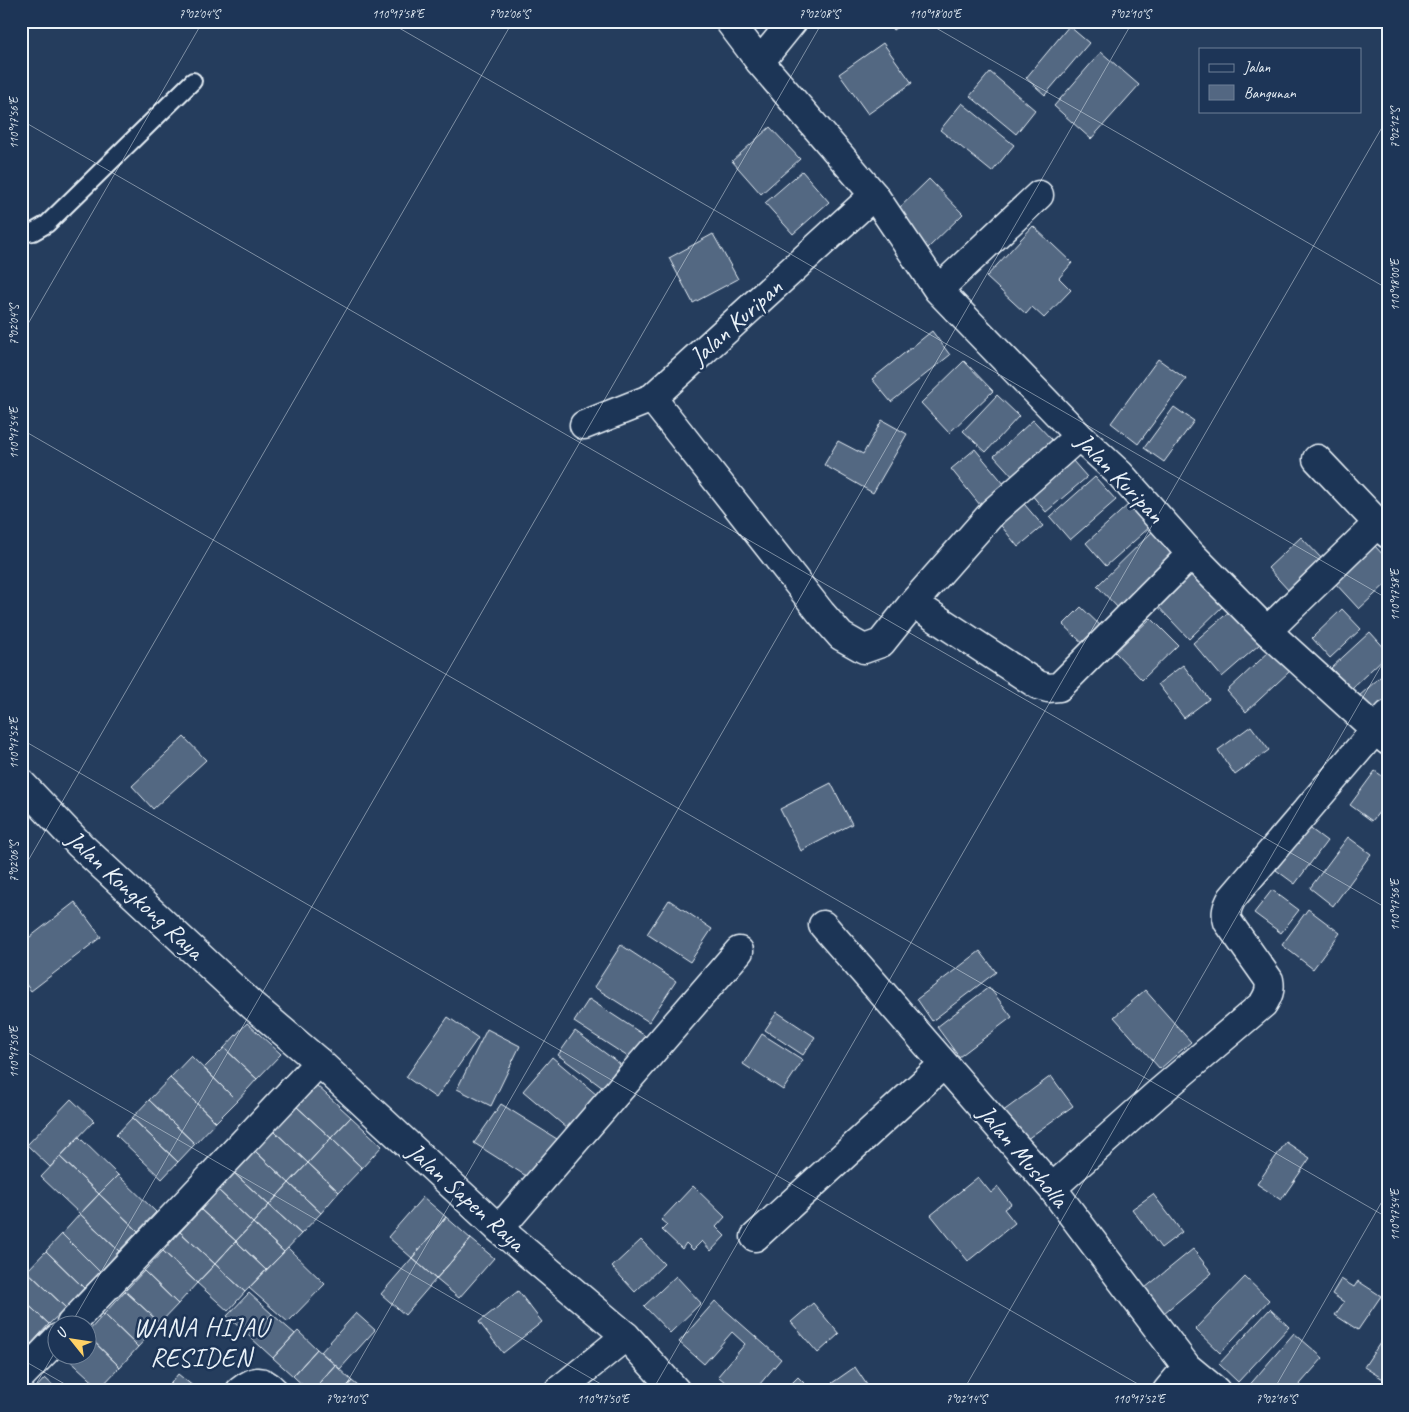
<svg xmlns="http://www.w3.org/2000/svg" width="1409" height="1412" font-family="Caveat,sans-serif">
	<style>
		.building { fill: #536782; stroke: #e8f1f8 }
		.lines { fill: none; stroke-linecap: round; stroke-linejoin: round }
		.lane-casing { stroke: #e8f1f8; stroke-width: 20 }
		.street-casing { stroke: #e8f1f8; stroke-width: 31 }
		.secondary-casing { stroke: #e8f1f8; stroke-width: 31 }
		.lane { stroke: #1d3557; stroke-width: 16 }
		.street { stroke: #1d3557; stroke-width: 28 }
		.secondary { stroke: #1d3557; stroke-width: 28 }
		.ticks { fill: none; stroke: #e8f1f8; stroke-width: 1; stroke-opacity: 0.45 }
		.labels { text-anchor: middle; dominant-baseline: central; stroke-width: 5; stroke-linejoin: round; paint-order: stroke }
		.street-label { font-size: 25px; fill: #e8f1f8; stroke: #1d3557 }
		.neighbourhood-label { font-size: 26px; letter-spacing: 1px; fill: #e8f1f8; stroke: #1d3557 }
		.neatline { fill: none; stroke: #e8f1f8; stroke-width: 2 }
		.ticks-label { font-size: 12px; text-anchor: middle; fill: #e8f1f8 }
	</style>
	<rect width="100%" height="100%" fill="#253d5d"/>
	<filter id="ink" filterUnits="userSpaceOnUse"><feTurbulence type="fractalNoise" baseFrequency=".02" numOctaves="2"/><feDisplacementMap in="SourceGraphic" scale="10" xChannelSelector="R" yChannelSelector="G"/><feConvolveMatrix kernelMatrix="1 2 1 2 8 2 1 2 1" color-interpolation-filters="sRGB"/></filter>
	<g filter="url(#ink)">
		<path class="building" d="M887,21h19l-13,9z
			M1069,26l20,17 -44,52 -19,-17z
			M883,43l29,40 -44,31 -29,-40z
			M1101,52l38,33 -48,54 -37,-33z
			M990,72l45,38 -19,24 -46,-38z
			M962,103l52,42 -22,27 -52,-42z
			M770,127l30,32 -39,35 -29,-33z
			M802,171l27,31 -36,32 -28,-31z
			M929,179l34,35 -36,35 -34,-35z
			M1033,226l39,37 -13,15 12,12 -27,28 -12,-11 -6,7 -40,-37z
			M713,234l25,45 -45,24 -24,-45z
			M932,331l18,24 -59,47 -19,-23z
			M1158,359l28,20 -48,65 -27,-21z
			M964,361l29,30 -44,42 -28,-30z
			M997,395l22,21 -33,36 -23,-21z
			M1174,407l20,14 -30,41 -20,-14z
			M882,420l25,14 -34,59 -49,-28 14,-24 25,13z
			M1033,420l21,22 -40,36 -20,-22z
			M975,449l34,41 -25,20 -33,-41z
			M1066,453l21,24 -41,35 -20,-24z
			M1095,477l21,23 -46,40 -20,-23z
			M1019,498l24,28 -25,21 -23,-29z
			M1130,503l21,23 -45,40 -20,-23z
			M1153,531l24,24 -56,56 -24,-25z
			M1301,537l22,23 -34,31 -21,-23z
			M1373,544l15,16v22l-29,27 -25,-27z
			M1191,564l36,38 -38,37 -36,-38z
			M1081,607l24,23 -17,18 -25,-23z
			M1342,609l19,20 -31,29 -18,-20z
			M1231,610l29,34 -38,33 -29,-34z
			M1151,618l27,27 -36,35 -27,-28z
			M1370,632l18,20v2l-37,35 -20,-21z
			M1271,650l19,21 -44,41 -19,-21z
			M1183,665l26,34 -25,19 -26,-34z
			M1388,670v32l-12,14 -18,-19z
			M1251,726l18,24 -34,25 -17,-25z
			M184,737l22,23 -53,49 -21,-23z
			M1375,771l13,9v21l-16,20 -22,-16z
			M831,783l21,41 -51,27 -21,-42z
			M1308,827l19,14 -32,43 -19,-14z
			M1348,837l23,17 -38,52 -23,-18z
			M1272,890l27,20 -18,23 -27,-20z
			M669,900l43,29 -22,33 -43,-28z
			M75,902l26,35 -70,54 -10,-13v-34z
			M1308,909l32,24 -27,36 -31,-24z
			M621,945l55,36 -27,41 -55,-35z
			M980,951l16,21 -64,49 -15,-22z
			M989,987l23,30 -53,40 -22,-30z
			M1145,990l46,52 -31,27 -46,-52z
			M589,999l64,42 -14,23 -65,-42z
			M777,1012l38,25 -12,18 -38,-25z
			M448,1017l30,21 -42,60 -30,-21z
			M247,1023l34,31 -24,25 -33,-31z
			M487,1029l33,17 -29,60 -34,-17z
			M575,1031l45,33 -17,24 -45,-33z
			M762,1034l41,26 -20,30 -40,-26z
			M224,1048l33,31 -20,22 -33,-33z
			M191,1056l46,45 -21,21 -46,-44z
			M552,1057l45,38 -29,34 -45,-38z
			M1051,1076l22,30 -50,36 -21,-30z
			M170,1078l46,44 -21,22 -46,-44z
			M316,1085l35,32 -20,21 -35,-32z
			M71,1099l23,22 -44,46 -23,-22z
			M149,1100l46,44 -17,18 -46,-44z
			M501,1104l56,35 -26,40 -57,-36z
			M296,1106l35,32 -23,25 -34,-32z
			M351,1117l31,29 -20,22 -31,-30z
			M132,1118l46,44 -16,17 -46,-44z
			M274,1131l34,32 -19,20 -34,-32z
			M79,1137l39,38 -19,19 -39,-37z
			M331,1138l31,30 -23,24 -31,-29z
			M1286,1142l24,16 -29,42 -24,-16z
			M255,1151l34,32 -20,22 -35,-32z
			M60,1157l39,37 -19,20 -39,-37z
			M308,1163l31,29 -18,21 -32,-30z
			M234,1173l35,32 -16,18 -35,-33z
			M118,1175l38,37 -18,19 -39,-37z
			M978,1177l13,16 7,-6 13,17 -7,5 11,14 -47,38 -37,-46z
			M289,1183l32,30 -20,21 -32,-29z
			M693,1186l32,31 -9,10 9,9 -14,15 -9,-10 -9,9 -7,-7 -4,6 -20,-19 5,-5 -6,-5z
			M218,1190l35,33 -17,18 -35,-31z
			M99,1194l39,37 -19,20 -39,-37z
			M1153,1194l29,38 -21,16 -29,-39z
			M423,1197l23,20 -34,41 -24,-21z
			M269,1205l32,29 -17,18 -31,-29z
			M201,1210l35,31 -21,23 -35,-32z
			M80,1214l39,37 -19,21 -38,-38z
			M446,1217l25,22 -35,40 -24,-21z
			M253,1223l31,29 -18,18 -30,-29z
			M180,1232l35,32 -18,19 -34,-32z
			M62,1234l38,38 -16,16 -38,-37z
			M471,1239l23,19 -35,40 -23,-19z
			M641,1240l23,24 -29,28 -23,-25z
			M236,1241l30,29 -21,22 -30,-28z
			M288,1248l37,36 -37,38 -39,-34z
			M1193,1249l19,24 -48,40 -19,-25z
			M46,1251l38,37 -18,20 -39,-37z
			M163,1251l34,32 -19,21 -34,-33z
			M412,1258l24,21 -31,36 -24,-21z
			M215,1264l30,28 -17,19 -31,-28z
			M27,1271l39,37 -17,16 -28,-26v-21z
			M144,1271l34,33 -18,19 -35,-32z
			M676,1276l25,27 -31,30 -26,-27z
			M1245,1277l24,23 -49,53 -25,-24z
			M1341,1279l13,8 4,-6 23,15 -23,34 -23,-15 9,-13 -12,-8z
			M125,1291l35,32 -22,24 -34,-33z
			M518,1291l24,31 -39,31 -24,-31z
			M249,1293l23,21 -22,23 -23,-21z
			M21,1298l28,26 -18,20 -10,-9z
			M715,1301l66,58 -27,32h-19l-17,-15 27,-32 -13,-12 -28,32 -25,-22z
			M813,1303l26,31 -21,19 -27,-31z
			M1270,1309l19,18 -51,55 -19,-18z
			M356,1313l19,17 -35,39 -19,-17z
			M104,1314l34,33 -18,20 -32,-31v-4z
			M272,1314l23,20 -22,24 -23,-21z
			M298,1331l19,18 -24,27 -20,-18z
			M1388,1331v51l-24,-15z
			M1294,1333l29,25 -29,33h-43l-4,-3z
			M21,1335l10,9 -10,10z
			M88,1336l32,31 -20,21 -35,-32 1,-2h22z
			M317,1349l18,16 -23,26h-3l-16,-15z
			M335,1365l17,16 -9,10h-31z
			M855,1367l16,24h-34l-5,-8z
			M178,1374l21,17h-34z
			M798,1377l14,14h-28z
			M45,1378l14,13h-26z
			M352,1381l12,10h-21z"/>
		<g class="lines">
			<defs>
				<path id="lane" d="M21,234l12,-2 14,-8 146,-143"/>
				<path id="street" d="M729,21l31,41 114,133 64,95 141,146 41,38 71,80 76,77 121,110
					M760,62l33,-41
					M938,290l101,-95
					M652,398l169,215 20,23 23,13 17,-6 32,-40 80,-91 86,-76
					M584,425l68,-27 222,-203
					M1317,459l71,75
					M913,603l125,82 10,3 11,-1 132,-133
					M1267,631l110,-107
					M823,925l229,263 135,179 29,24
					M1052,1188l104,-93 107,-91c5,-8 8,-14 6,-24l-41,-58c-3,-9 -1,-15 4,-24l156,-183
					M499,1229l240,-278
					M755,1237l189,-173
					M71,1324l121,-127 127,-135
					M21,1376l37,-38
					M240,1391c13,-10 21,-14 34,0
					M558,1391l68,-55
					M1167,1391l20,-24"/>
				<path id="secondary" d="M21,783l59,62 172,160 67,57 180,167 127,107 50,55"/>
			</defs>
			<use href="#lane" class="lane-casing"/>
			<use href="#street" class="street-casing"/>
			<use href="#secondary" class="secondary-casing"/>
			<use href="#lane" class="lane"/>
			<use href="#street" class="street"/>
			<use href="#secondary" class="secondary"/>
		</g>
	</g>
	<path class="ticks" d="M387,21l1001,578M924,21l464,268M21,120l1367,789M21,336l182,-315M21,429l1367,789M21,739l1129,652M21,873l492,-852M21,1049l592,342M71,1324l752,-1303M21,1359l56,32M32,1391l26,-44M342,1391l791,-1370M652,1391l736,-1274M963,1391l425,-737M1273,1391l115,-200"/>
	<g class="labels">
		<g class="street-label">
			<text transform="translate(736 322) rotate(-42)">Jalan Kuripan</text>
			<text transform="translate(1120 478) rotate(46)">Jalan Kuripan</text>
			<text transform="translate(135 895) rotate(43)">Jalan Kongkong Raya</text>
			<text transform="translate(1023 1156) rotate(50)">Jalan Musholla</text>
			<text transform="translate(466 1197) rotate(42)">Jalan Sapen Raya</text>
		</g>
		<g class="neighbourhood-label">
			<text x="201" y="1327">WANA HIJAU<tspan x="201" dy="30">RESIDEN</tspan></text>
		</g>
	</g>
	<rect width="1409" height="1412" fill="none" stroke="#1d3557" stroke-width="55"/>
	<rect x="1199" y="48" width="162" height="65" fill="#1d3557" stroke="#6e8097"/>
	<rect x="1209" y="64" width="25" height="8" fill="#1d3557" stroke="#6e8097"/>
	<text x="1244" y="72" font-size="15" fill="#e8f1f8">Jalan</text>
	<rect x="1209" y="85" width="25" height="15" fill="#536782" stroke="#6e8097"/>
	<text x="1244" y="98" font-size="15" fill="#e8f1f8">Bangunan</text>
	<g transform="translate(72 1340) rotate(300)"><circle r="24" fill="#1d3557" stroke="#6e8097"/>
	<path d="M0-4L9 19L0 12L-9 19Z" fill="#ffd166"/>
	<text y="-8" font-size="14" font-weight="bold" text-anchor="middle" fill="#e8f1f8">U</text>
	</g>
	<rect x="28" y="28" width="1354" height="1356" class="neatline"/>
	<g class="ticks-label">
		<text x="199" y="18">7°02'04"S</text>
		<text x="398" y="18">110°17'58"E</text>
		<text x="509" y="18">7°02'06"S</text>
		<text x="819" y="18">7°02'08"S</text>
		<text x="935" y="18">110°18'00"E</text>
		<text x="1130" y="18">7°02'10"S</text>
		<text transform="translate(14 123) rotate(-90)" y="4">110°17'56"E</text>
		<text transform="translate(1395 128) rotate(-90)" y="4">7°02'12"S</text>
		<text transform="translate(1395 285) rotate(-90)" y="4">110°18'00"E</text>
		<text transform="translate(14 325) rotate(-90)" y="4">7°02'04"S</text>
		<text transform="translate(14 433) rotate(-90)" y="4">110°17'54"E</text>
		<text transform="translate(1395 595) rotate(-90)" y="4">110°17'58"E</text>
		<text transform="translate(14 743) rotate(-90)" y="4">110°17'52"E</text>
		<text transform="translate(14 862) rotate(-90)" y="4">7°02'06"S</text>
		<text transform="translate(1395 905) rotate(-90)" y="4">110°17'56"E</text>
		<text transform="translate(14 1052) rotate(-90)" y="4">110°17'50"E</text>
		<text transform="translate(1395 1215) rotate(-90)" y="4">110°17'54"E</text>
		<text x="346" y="1403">7°02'10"S</text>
		<text x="603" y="1403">110°17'50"E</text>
		<text x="966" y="1403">7°02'14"S</text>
		<text x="1139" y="1403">110°17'52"E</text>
		<text x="1276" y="1403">7°02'16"S</text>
	</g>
</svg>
